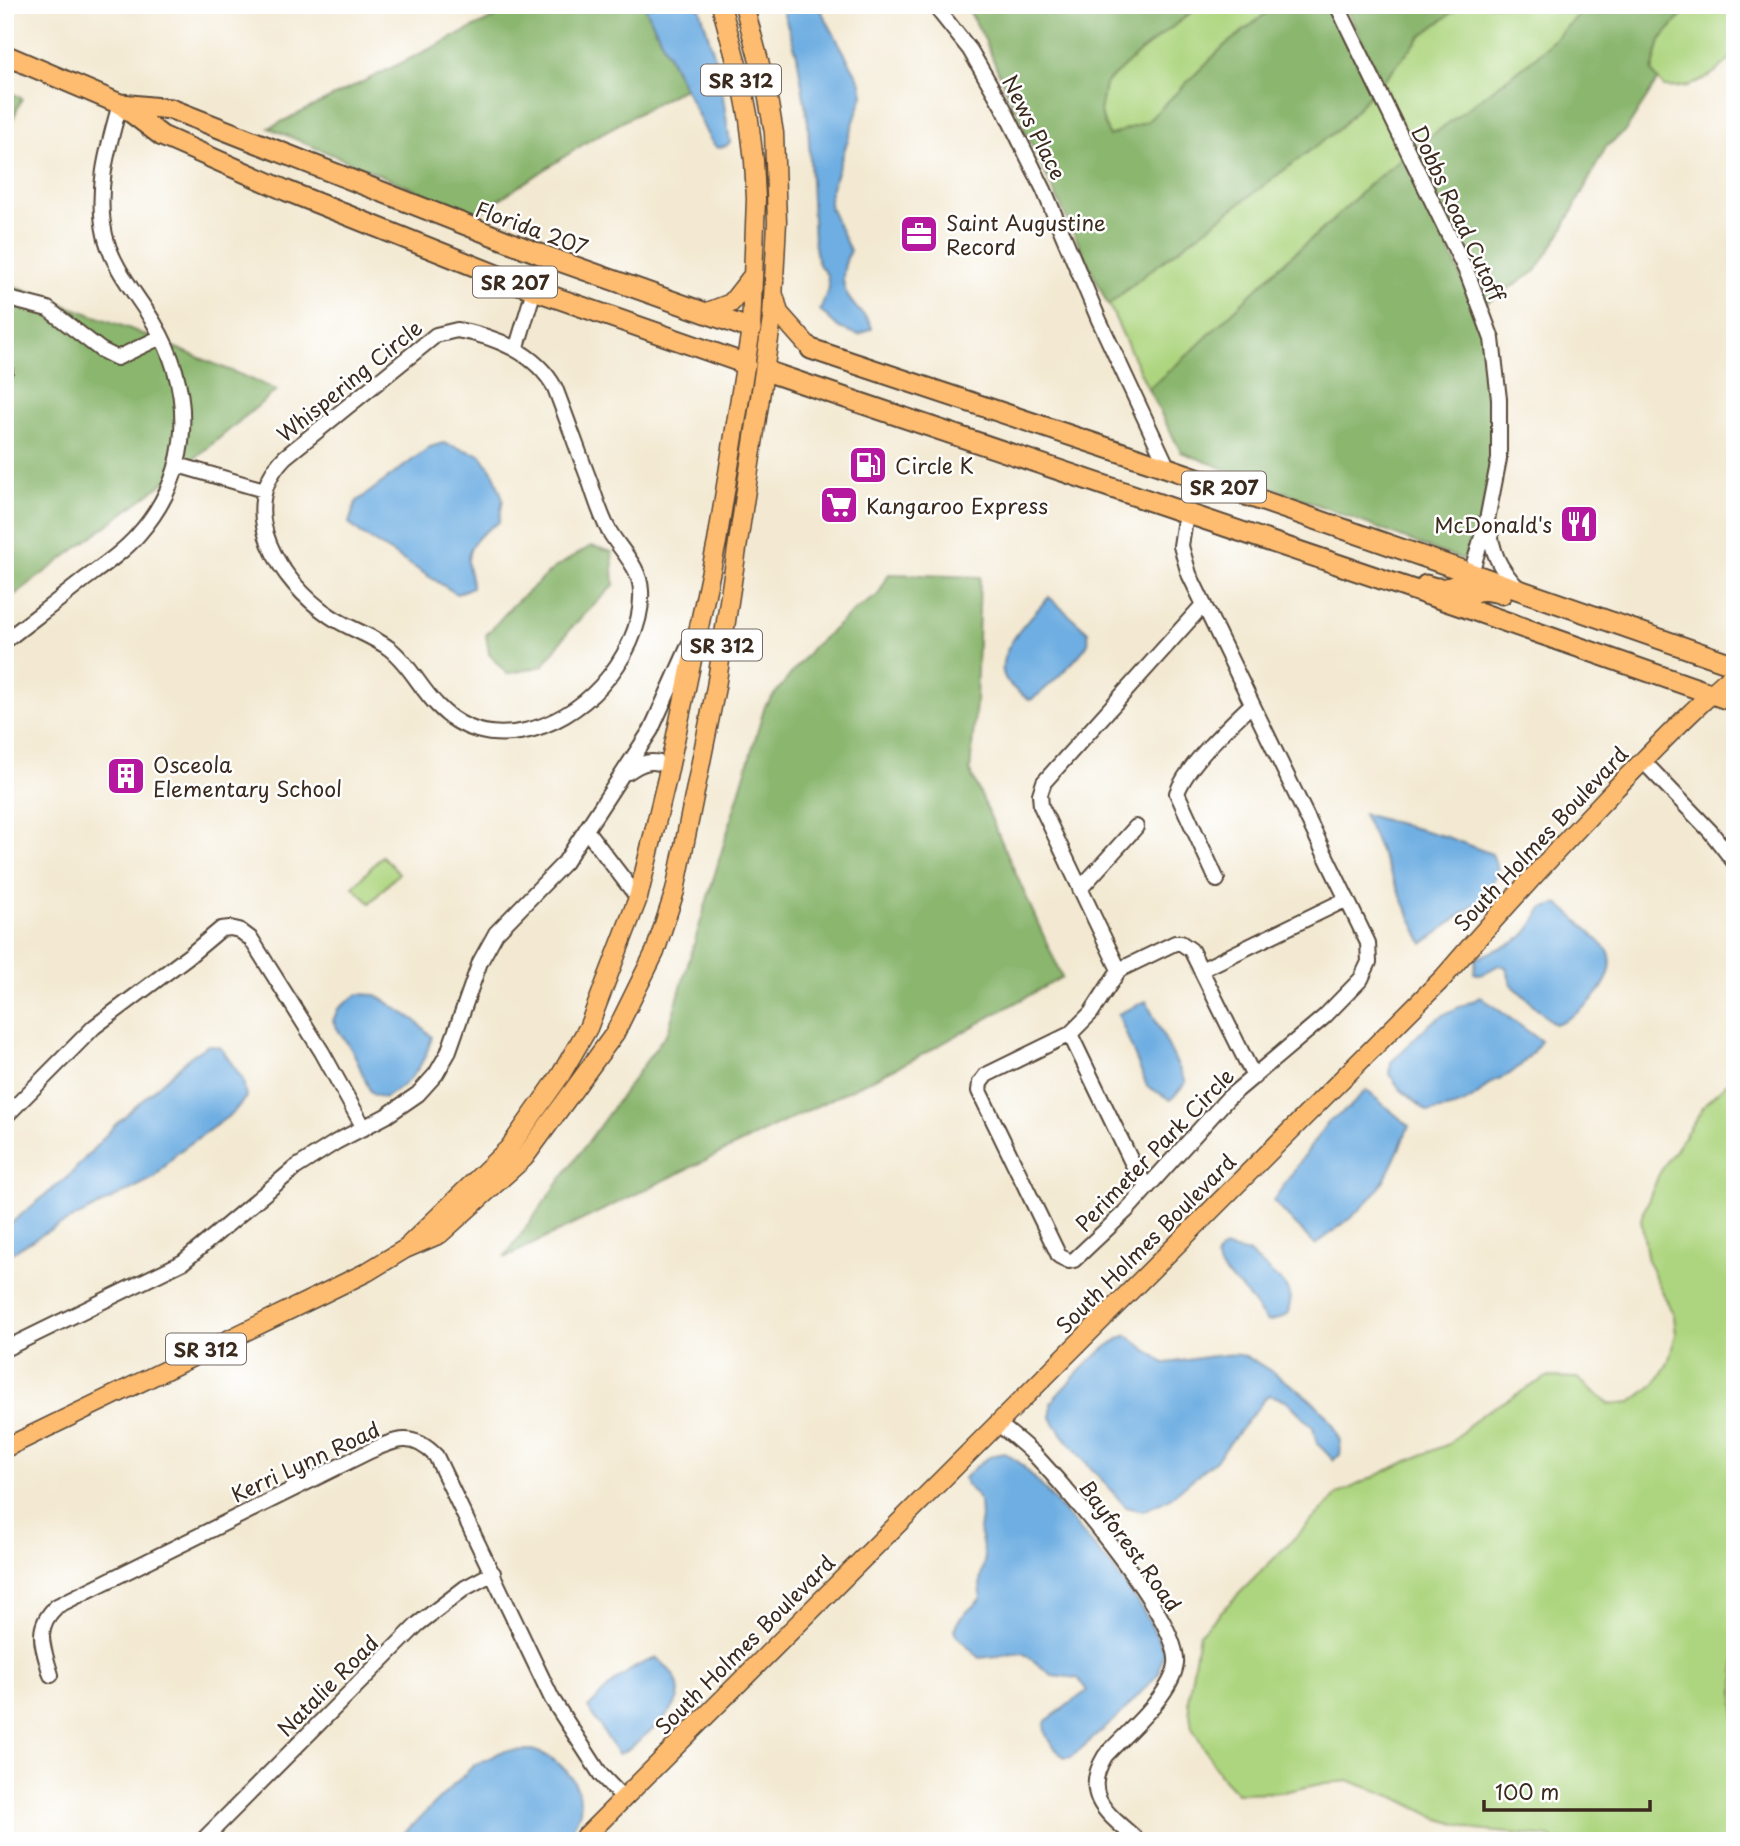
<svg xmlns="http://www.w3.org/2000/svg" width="1740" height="1846" font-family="'Playpen Sans',sans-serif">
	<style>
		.green { fill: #add57f; stroke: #74804e; stroke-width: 2 }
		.forest { fill: #8ab66e; stroke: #627046; stroke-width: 2 }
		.water { fill: #6eaee2; stroke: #546c80; stroke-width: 2 }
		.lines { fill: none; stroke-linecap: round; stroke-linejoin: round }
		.minor-casing { stroke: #574739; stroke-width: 18 }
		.major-casing { stroke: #574739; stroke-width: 21 }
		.highway-casing { stroke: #574739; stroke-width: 23 }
		.minor { stroke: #fff; stroke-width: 14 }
		.major { stroke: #febc70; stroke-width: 18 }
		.highway { stroke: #febc70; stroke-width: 19 }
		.labels { text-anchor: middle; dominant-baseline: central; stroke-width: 5; stroke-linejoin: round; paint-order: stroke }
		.shield { fill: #fff; stroke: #766a62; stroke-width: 2 }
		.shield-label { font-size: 19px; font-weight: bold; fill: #3b2a1e }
		.street-label { font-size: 21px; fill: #3b2a1e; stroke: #fff }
		.poi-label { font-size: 21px; fill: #3b2a1e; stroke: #fff; text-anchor: start }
	</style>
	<rect width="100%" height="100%" fill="#fff"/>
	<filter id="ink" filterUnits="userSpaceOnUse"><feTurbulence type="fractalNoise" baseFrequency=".0143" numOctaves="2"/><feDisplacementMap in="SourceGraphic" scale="14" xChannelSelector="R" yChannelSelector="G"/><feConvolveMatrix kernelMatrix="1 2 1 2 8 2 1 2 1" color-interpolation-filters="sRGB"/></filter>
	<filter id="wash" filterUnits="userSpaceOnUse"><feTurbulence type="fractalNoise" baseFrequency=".00686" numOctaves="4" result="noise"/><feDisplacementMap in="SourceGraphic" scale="28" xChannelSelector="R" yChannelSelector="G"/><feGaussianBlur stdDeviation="1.57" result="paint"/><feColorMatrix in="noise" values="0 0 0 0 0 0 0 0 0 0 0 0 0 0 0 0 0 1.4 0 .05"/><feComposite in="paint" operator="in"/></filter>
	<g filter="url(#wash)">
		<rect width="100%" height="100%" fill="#f3e9d2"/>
		<path class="green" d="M1201,5h76l-53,41 -76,75 -39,15 -9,-24 5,-28 36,-33z
			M1462,5h127l-53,52 -122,92 -32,-67 39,-46z
			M1690,5h45v50c-23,21 -39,35 -71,32l-12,-15 8,-32z
			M1372,92l32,65 -33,26 -41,40 -48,41 -92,90 -42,35 -39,-84 38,-32 193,-145z
			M382,856l17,17 -29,30 -17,-16z
			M1735,1076v765h-181l-5,-4 -73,-7 -39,-12 -40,-20 -47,-17 -25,2 -42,9 -46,1 -17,-18 -28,-47 -4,-28 11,-66 139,-140 67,-32 44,-18 33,-30 65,-37 30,1 32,26 22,-2 24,-18 13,-21 8,-29 -2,-18 -26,-54 -7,-43 18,-45 48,-72z"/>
		<path class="forest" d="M519,5h125l40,83 -91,50 -118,77 -206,-87z
			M966,5h235l-60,46 -36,33 -5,28 9,24 39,-15 76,-75 53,-41h53l42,87 -32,36 -193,145 -39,32 -100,-210 -23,-55z
			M1344,5h118l-41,31 -39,46z
			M1589,5h101l-30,35 -8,32 6,8 -32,50 -20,17 -44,84 -26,40 -50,32 -12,-31 -60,-123 122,-92z
			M5,90l17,8 -17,39z
			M1404,157c24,50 50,98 69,150 4,11 10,23 13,35 16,75 4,147 -17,219l-32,-10 -256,-99 -33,-63 42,-36 92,-89 48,-41 41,-40z
			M5,283l123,45 149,62 -95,79 -177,133z
			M591,546l21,6 2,33 -44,44 -27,37 -36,8 -18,-20 -3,-19 27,-30 40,-36z
			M889,574l91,3 -4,125 -6,69 92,206 -146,81 -412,200 164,-227 97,-325 49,-60 41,-36 23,-15z"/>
		<path class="water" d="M644,5h55l20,66 11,71 -4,4 -9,2 -8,-10z
			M781,5h37l43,78 2,12 -33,98v14l20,44c-9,19 -11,37 4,54 7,9 14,11 18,23l-13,7 -20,-7 -19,-18 9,-22 -2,-13 -9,-12 -4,-22 -6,-119 -11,-67z
			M443,443l38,12 13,19 9,25 -4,23c-14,9 -30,19 -31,38 -1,9 5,18 4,27l-15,7 -97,-61 -11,-10 7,-21 74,-55z
			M1049,597l39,35c0,4 1,8 0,11 -5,11 -47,52 -58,57 -10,-6 -25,-16 -27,-28 -5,-24 31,-58 46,-75z
			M1363,814l84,23 45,17 7,18 -17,26 -59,46z
			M1558,904c9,6 48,42 51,49 11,28 -31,66 -55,71l-43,-40 -5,-17 -7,-2 -18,10 -7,-2 2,-14c35,-19 46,-9 65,-50z
			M358,994l18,1 40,26 16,16c-9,30 -20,45 -48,61l-12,-4c-7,-12 -11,-25 -17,-38 -5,-11 -15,-21 -22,-35l5,-12z
			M1481,997l60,44c-9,12 -17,23 -30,32 -7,5 -19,7 -24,13 -17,18 -34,23 -59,26l-28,-23 -10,-14 1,-13c14,-12 26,-28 40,-39 15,-12 34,-18 50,-26z
			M1146,1001l40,81 -15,18 -24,-14 -29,-72z
			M208,1045l13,3 22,32 3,17 -13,16 -56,40 -23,25 -108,54 -41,25v-29l65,-53 45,-50 76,-69z
			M1366,1090l43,36c-10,22 -18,45 -32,65 -16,21 -41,38 -62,54l-42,-44 54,-78 22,-15z
			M1226,1248l23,5 36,32 6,13 -3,15 -9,6 -12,3c-10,-12 -18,-27 -30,-37 -10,-10 -16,-13 -21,-27l4,-8z
			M1127,1335l37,28c18,-1 62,-11 75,-8 12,2 23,11 33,17 26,17 74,47 68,83l-7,5 -16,-17 -4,-16 -27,-27 -18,-5 -51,64 -48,40 -26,12 -17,-4 -44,-49 -27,-33 -4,-8v-15c20,-22 48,-55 76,-67z
			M1005,1453l15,10 19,20 73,84 32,45 20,38 -5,23 -42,45 -46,39 -6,1c-10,-9 -25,-23 -19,-37l41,-30 -9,-13 -26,-3 -29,-22 -43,5 -24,-23 -2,-6c6,-15 17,-19 27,-31l-1,-16 5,-25 -6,-28 2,-12 -1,-14 -4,-9 -10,-9 -2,-7c13,-13 22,-23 41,-25z
			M657,1658c37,30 22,49 -8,74 -11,9 -17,17 -31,22l-30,-46c21,-21 40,-42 69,-50z
			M532,1750c26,7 52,32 48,61 -2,10 -11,21 -16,30h-168l77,-75 30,-15z"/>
	</g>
	<g filter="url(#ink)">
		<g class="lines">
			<defs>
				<path id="minor" d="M934,5l36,45 34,59 40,81 55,130 69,148
					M1337,5l131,270 24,64 7,60v60l-12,61 -16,53
					M5,298l43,11 53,41 16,8 44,-21
					M457,330c38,6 79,23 98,58 12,31 23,63 35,94 5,15 10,31 17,45 11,22 33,38 34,64 2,34 -18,71 -40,95 -41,45 -115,70 -163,20 -18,-18 -28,-41 -48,-57 -18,-14 -41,-20 -60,-33 -50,-34 -97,-106 -45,-159l151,-122z
					M516,350l18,-60
					M5,368v3
					M178,465l86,25
					M1186,512l-5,34 8,28 179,369 1,19 -8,17 -37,38 -96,81 -102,113 -52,49 -5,1 -10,-5 -80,-165 1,-8 6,-8 84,-41 21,-21 28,-43 56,-27h6l10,7 63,127
					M1488,523c5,30 9,43 30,65
					M5,641c27,-21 54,-41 80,-62 19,-14 38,-27 53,-44 55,-62 57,-143 16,-212 -18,-30 -41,-54 -49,-88 -10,-45 3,-88 15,-131
					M1643,761l67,70 25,32
					M628,772c14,-10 25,-14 41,-5
					M586,830l52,68
					M1217,880l-40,-87c10,-28 52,-67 74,-88
					M1080,889l56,-62
					M1119,970l-78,-164 -1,-12 4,-12 159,-177
					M1201,970l146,-71
					M1070,1034l67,139 11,14
					M5,1117l89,-90 96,-72 31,-26 9,-1 9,2 12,9 71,113 42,76
					M5,1349l178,-87 112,-94 41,-26 50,-26 32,-22 18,-20 12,-21 32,-91 16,-29 69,-71 86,-132 39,-87
					M997,1423c13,10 25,20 37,31 32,34 147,166 142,210 -4,31 -50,69 -71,92 -25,41 4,59 34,85
					M51,1675c-8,-28 -18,-47 6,-69l313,-155c27,-12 43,-19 66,5l116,243 49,76 22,23
					M202,1841l216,-217 47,-36 28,-15"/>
				<path id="major" d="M775,298l4,15 32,36
					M705,313l26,-10 22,-28
					M410,1244l99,-96 51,-72 28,-48 50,-130 29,-120 50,-236 34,-213 5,-130 -2,-38 -5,-41 -7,-37 -21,-78
					M5,1448l305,-148 57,-28 38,-23 35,-15 84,-76 91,-125 40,-81 20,-61 41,-204 56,-368 5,-97 -3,-89 -8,-46 -22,-82
					M581,1841l862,-863c56,-65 114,-128 173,-190 39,-39 77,-80 119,-115"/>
				<path id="highway" d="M5,55l115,49 42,32 125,55 247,99 212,74
					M121,104l50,5 374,147 206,73
					M811,349l357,119 567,197
					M766,371l695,235 274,96
					M1426,585c18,7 33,3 45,-12
					M1461,606c8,-19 25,-17 41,-12"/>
			</defs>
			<use href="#minor" class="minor-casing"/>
			<use href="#major" class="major-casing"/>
			<use href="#highway" class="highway-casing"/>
			<use href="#minor" class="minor"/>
			<use href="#major" class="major"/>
			<use href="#highway" class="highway"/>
		</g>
	</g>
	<defs>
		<symbol id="office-square" viewBox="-11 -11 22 22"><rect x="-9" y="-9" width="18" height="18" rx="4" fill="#b5179e" stroke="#fff"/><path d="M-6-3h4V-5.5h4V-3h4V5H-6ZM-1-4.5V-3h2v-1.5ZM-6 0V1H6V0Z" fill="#fff"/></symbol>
		<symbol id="fuel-square" viewBox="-11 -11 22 22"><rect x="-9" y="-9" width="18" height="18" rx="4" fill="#b5179e" stroke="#fff"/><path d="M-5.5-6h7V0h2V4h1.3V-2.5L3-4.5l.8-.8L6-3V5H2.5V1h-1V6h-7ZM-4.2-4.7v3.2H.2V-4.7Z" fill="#fff"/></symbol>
		<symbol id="supermarket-square" viewBox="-11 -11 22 22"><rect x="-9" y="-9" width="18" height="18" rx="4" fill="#b5179e" stroke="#fff"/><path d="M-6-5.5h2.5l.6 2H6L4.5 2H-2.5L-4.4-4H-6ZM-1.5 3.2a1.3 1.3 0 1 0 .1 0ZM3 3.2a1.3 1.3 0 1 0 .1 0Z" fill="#fff"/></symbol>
		<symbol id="restaurant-square" viewBox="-11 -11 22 22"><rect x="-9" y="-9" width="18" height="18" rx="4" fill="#b5179e" stroke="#fff"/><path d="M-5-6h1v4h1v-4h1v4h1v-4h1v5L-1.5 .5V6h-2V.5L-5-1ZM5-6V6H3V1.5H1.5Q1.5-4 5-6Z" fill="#fff"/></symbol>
		<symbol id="building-square" viewBox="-11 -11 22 22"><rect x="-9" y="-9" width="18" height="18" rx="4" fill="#b5179e" stroke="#fff"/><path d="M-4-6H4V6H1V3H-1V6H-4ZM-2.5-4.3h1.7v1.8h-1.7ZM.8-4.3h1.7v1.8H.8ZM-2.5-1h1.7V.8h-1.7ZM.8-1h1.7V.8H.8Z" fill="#fff"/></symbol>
	</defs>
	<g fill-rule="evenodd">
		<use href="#office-square" x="897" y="212" width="44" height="44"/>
		<use href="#fuel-square" x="846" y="443" width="44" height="44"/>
		<use href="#supermarket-square" x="817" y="483" width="44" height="44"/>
		<use href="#restaurant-square" x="1557" y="502" width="44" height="44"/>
		<use href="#building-square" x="104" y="754" width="44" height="44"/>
	</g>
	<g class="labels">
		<g class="shield">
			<rect x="701" y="64.5" width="80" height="31" rx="5"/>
			<rect x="473" y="266.5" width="84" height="31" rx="5"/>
			<rect x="1182" y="471.5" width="84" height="31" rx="5"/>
			<rect x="682" y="629.5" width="80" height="31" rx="5"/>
			<rect x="166" y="1333.5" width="80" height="31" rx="5"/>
		</g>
		<g class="shield-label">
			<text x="741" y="80">SR 312</text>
			<text x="515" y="282">SR 207</text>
			<text x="1224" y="487">SR 207</text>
			<text x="722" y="645">SR 312</text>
			<text x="206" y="1349">SR 312</text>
		</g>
		<g class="street-label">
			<text transform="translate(1035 127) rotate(63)">News Place</text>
			<text transform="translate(1459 213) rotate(65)">Dobbs Road Cutoff</text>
			<text transform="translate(532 227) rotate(20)">Florida 207</text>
			<text transform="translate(349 380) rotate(-39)">Whispering Circle</text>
			<text transform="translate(1540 838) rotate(-47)">South Holmes Boulevard</text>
			<text transform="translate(1154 1149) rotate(-46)">Perimeter Park Circle</text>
			<text transform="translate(1145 1243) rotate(-45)">South Holmes Boulevard</text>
			<text transform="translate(305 1461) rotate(-25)">Kerri Lynn Road</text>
			<text transform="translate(1131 1545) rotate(54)">Bayforest Road</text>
			<text transform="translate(744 1644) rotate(-45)">South Holmes Boulevard</text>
			<text transform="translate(327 1685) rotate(-45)">Natalie Road</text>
		</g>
		<g class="poi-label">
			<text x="946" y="222">Saint Augustine<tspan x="946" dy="24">Record</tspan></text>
			<text x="895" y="465">Circle K</text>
			<text x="866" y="505">Kangaroo Express</text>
			<text x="1552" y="524" text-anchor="end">McDonald's</text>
			<text x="153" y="764">Osceola<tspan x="153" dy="24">Elementary School</tspan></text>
		</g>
	</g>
	<rect width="1740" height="1846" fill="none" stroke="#fff" stroke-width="28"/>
	<path d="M1484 1800v10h166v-10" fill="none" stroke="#3b2a1e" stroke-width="3.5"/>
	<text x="1495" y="1800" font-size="21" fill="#3b2a1e" stroke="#ffffff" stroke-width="5" paint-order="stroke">100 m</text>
</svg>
